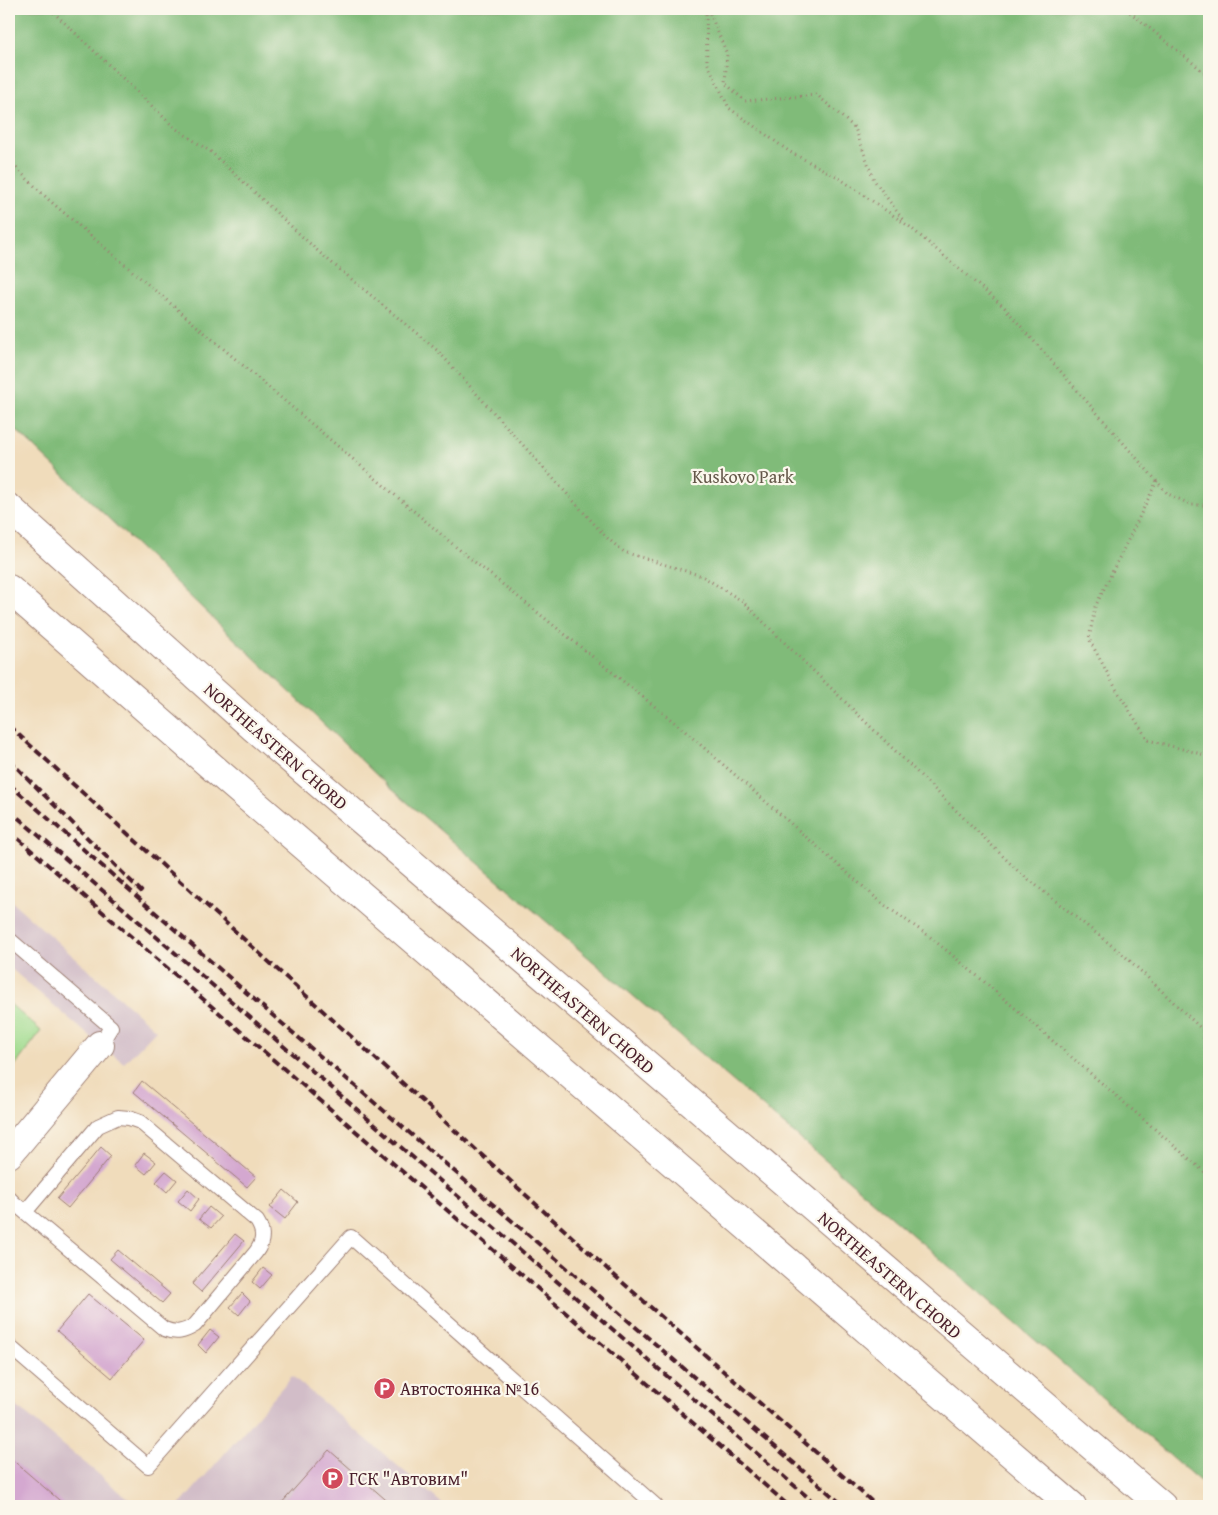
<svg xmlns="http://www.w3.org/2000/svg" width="1218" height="1515" font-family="'Gentium Book Plus',serif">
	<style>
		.industrial { fill: #d2bdc8 }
		.green { fill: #a0db8e; stroke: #757d5c }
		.forest { fill: #80bb79; stroke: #656d52 }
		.building { fill: #d4a8d0 }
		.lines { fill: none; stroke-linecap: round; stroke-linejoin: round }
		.service-casing { stroke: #9d7e73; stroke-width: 16 }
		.minor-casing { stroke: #9d7e73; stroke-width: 30 }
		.primary-casing { stroke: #9d7e73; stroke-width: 30 }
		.path { stroke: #9d7e73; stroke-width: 3; stroke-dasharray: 1 4; stroke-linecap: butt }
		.service { stroke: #fff; stroke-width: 14 }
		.minor { stroke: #fff; stroke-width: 28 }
		.primary { stroke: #fff; stroke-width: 28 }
		.rail { stroke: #4a1f2b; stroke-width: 4; stroke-dasharray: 8 4; stroke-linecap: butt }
		.labels { text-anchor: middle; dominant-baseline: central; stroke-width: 4.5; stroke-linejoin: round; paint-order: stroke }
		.park-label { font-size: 18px; fill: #645749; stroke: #fbf7ec }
		.street-label { font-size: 18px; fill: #4a1f2b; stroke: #fbf7ec }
		.poi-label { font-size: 18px; fill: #4a1f2b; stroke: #fbf7ec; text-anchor: start }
	</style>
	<rect width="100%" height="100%" fill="#fbf7ec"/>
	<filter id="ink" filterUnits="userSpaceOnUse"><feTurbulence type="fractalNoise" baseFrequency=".02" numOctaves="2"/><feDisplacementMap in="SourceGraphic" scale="10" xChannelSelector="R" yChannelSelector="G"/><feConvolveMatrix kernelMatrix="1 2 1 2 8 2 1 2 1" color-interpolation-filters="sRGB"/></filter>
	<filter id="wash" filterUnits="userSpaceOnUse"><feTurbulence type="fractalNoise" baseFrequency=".0096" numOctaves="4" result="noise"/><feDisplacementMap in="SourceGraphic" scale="20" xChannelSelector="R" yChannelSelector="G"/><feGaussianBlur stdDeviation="1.12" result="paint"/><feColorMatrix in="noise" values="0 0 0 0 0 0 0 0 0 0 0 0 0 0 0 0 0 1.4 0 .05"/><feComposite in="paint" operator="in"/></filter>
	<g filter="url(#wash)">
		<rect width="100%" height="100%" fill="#f0dcbb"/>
		<path class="industrial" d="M9,899l147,131 -32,33 -24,-18 -91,-78z
			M292,1376l153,130h-266z
			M9,1400l128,106h-128z"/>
		<path class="green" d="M9,1003l32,28 -32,43z"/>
		<path class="forest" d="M9,9h1200v1480l-822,-704 -378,-362z"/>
		<g id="blocks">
			<path class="building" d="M142,1081l114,96 -9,10 -113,-95z
				M101,1147l10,9 -43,52 -11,-9z
				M144,1153l12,9 -10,12 -11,-9z
				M166,1171l11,9 -10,12 -11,-10z
				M188,1189l11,10 -9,12 -12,-10z
				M284,1190l14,12 -13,17 -15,-12z
				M209,1207l12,10 -10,11 -12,-9z
				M235,1234l9,7 -43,51 -9,-8z
				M118,1250l52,44 -8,9 -52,-44z
				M263,1268l9,7 -12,14 -8,-7z
				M242,1293l8,8 -11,14 -9,-8z
				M88,1294l56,46 -32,38 -55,-47z
				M210,1330l9,7 -13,16 -8,-8z
				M329,1450l64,56h-114z
				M9,1457l57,49h-57z"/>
		</g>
	</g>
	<g filter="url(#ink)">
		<use href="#blocks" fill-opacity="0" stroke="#9d7e73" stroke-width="1"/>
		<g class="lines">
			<defs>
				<path id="service" d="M9,939l102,88 -11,18
					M9,1198l4,4 151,127c12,5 20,3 31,-4l61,-73c8,-11 8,-20 1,-31l-117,-99 -11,-4 -11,-1 -20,9 -73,86
					M9,1346l139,120 203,-229 305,269"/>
				<path id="minor" d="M9,1154l91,-109"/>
				<path id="primary" d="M9,508l244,219 909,779
					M9,589l209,183 854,734"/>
			</defs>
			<use href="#service" class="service-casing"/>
			<use href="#minor" class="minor-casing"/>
			<use href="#primary" class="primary-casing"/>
			<path class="path" d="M50,9l125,119 36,24 109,101 118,98 168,186 18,15 78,24 40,25 276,270 108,86 83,79
				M706,9l1,53 22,46 61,44 46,24 74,51 95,81 163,186 24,11h15l2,34
				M708,9l19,45 -2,29 20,18 72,-6 38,33 19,52 29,40
				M1126,9l83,67
				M9,29l2,-20
				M9,161l40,39 407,347 223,179 204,178 46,32 58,48 222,192
				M1157,481l-62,126 -6,32 26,48 33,53 61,16"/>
			<use href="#service" class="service"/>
			<use href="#minor" class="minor"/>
			<use href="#primary" class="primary"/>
			<path class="rail" d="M9,726l605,549 263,231
				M9,760l133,132
				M9,784l247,217 588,505
				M9,810l809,696
				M9,831l780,675"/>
		</g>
	</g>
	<defs>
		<symbol id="parking-disc" viewBox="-11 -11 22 22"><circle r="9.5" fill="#d1495b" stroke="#fbf7ec"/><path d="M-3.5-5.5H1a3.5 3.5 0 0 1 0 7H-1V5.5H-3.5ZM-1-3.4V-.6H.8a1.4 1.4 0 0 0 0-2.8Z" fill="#fff"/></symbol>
	</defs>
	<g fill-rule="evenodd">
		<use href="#parking-disc" x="372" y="1376" width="25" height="25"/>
		<use href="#parking-disc" x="320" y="1466" width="25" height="25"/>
	</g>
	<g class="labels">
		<g class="park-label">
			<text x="743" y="476">Kuskovo Park</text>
		</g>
		<g class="street-label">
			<text transform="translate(276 746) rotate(41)">NORTHEASTERN CHORD</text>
			<text transform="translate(583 1010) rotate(41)">NORTHEASTERN CHORD</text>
			<text transform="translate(890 1275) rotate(41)">NORTHEASTERN CHORD</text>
		</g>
		<g class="poi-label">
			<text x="400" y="1388">Автостоянка №16</text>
			<text x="349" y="1478">ГСК "Автовим"</text>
		</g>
	</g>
	<rect width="1218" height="1515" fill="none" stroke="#fbf7ec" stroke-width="30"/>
</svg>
